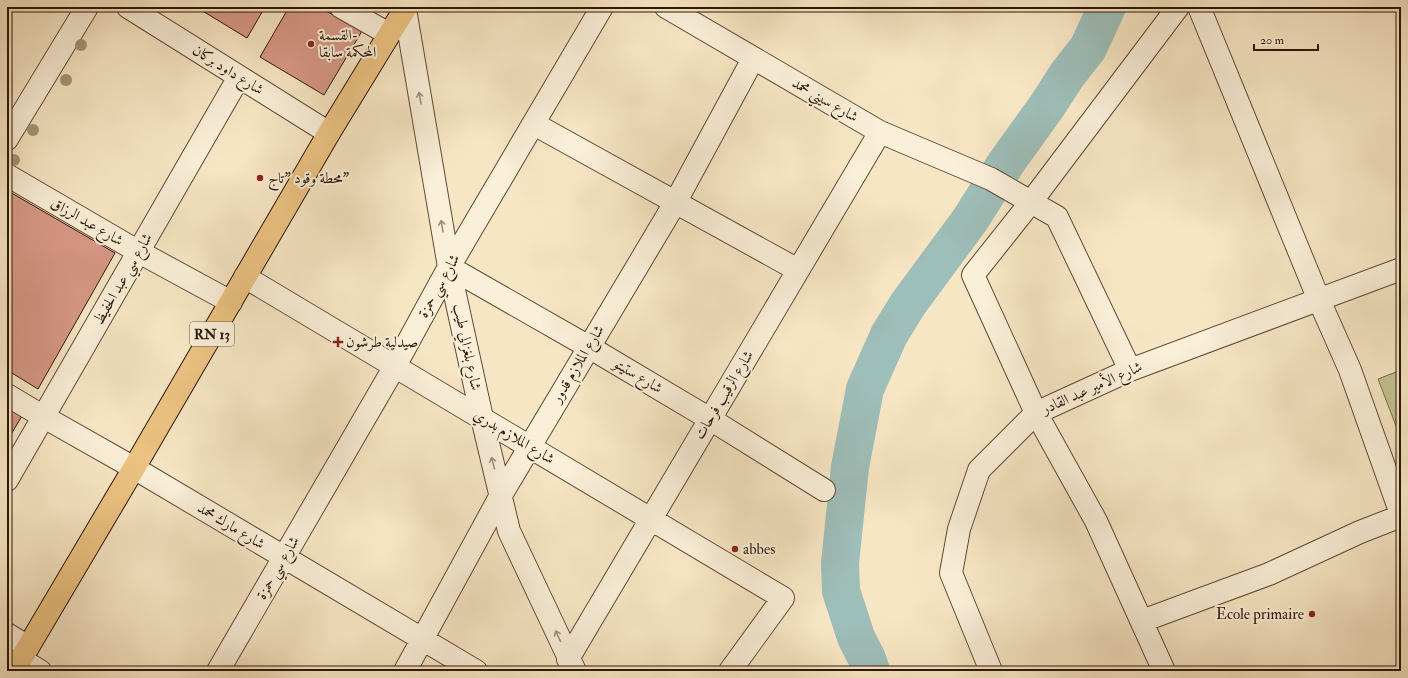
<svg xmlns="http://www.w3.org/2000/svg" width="1408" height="678" font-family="'IM FELL Double Pica',Amiri,serif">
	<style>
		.green { fill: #c2c390; stroke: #786c4b }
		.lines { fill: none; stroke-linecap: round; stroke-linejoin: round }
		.river { stroke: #9ebeb9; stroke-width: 38 }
		.building { fill: #d79886; stroke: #2d1606 }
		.minor-casing { stroke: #604a36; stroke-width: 24 }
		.primary-casing { stroke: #2d1606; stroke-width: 24 }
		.minor { stroke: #faefd9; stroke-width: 22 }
		.primary { stroke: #ecc382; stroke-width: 22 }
		.tree { fill: #a49576 }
		.oneway { stroke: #9e8d7a }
		.poi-dot { fill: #8f2418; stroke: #faefd9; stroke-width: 1.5 }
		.labels { text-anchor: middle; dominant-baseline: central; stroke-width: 4; stroke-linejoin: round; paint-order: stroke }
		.shield { fill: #faefd9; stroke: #6a5745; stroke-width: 1 }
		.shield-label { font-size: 14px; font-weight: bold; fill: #2d1606 }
		.poi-label { font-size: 15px; fill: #2d1606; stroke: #faefd9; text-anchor: start }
		.street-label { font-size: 15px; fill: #2d1606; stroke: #faefd9 }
	</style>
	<rect width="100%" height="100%" fill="#f7e6c4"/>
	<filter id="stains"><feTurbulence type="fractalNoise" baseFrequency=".005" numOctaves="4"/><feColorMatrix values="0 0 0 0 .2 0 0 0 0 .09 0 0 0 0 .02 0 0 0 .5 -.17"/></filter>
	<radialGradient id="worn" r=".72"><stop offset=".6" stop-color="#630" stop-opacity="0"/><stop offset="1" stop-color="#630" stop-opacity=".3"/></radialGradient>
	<path class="green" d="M1401,370v69l-23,-60z"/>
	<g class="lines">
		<path class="river" d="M871,671l-4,-12 -11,-22 -15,-46 -1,-28 10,-96 15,-78 24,-54 19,-31 62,-84 36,-57 41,-57 20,-31 21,-27 19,-41"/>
	</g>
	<path class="building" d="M196,7h69l-18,31z
		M289,7h30l43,24 -38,64 -64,-38z
		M10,192l105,61 -77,136 -31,-19v-173z
		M7,407l15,9 -15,25z"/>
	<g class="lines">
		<defs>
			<path id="minor" d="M128,7l201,126
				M341,7l48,27
				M666,7l214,125 111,47 66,38 73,153
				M1199,7l120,293 31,70 51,144
				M405,9l44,258 33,151 27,113 66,140
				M534,124l264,146
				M7,139l80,-132
				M7,175l132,77 92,50
				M449,267l140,80 121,72 114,71
				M245,277l538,321 -53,73
				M7,395l37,22 90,51 342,203
				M7,480l232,-403
				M1142,621l127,-47 91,-42 41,-16
				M7,634l21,13
				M20,659l20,12
				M568,659l312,-527
				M218,671l177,-305 54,-99 153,-260
				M405,671l96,-176 174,-292 78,-144
				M991,671l-40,-98 8,-44 20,-59 57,-57 94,-43 271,-101
				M1164,671l-68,-150 -60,-108 -63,-138 58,-73 147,-195"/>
			<path id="primary" d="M14,671l120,-203 195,-335 77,-126"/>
		</defs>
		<use href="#minor" class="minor-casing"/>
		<use href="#primary" class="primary-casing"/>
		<use href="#minor" class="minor"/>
		<use href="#primary" class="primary"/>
	</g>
	<g class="tree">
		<circle cx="81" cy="45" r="6"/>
		<circle cx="66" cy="80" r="6"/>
		<circle cx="33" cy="130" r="6"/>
		<circle cx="14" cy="160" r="6"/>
	</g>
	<defs><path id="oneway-shaft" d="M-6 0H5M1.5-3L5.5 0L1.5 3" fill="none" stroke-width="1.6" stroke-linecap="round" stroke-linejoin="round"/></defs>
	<g class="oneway">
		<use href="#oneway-shaft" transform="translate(420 98) rotate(-100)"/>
		<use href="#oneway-shaft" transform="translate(442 226) rotate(-100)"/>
		<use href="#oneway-shaft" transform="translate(493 463) rotate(-104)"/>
		<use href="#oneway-shaft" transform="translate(558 636) rotate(-115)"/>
	</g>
	<g class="poi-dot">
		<circle cx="311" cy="44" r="4"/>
		<circle cx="260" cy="178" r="4"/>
		<path d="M336 336h4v4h4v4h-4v4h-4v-4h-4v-4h4z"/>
		<circle cx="735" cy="549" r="4"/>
		<circle cx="1312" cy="614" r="4"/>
	</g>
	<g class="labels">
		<rect class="shield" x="190" y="322" width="44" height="24" rx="3"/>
		<g class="shield-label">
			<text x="212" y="334">RN 13</text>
		</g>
		<g class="poi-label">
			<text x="319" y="35">القسمة-<tspan x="319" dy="17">المحكمة سابقا</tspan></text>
			<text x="268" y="178">محطة وقود "تاج"</text>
			<text x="346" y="342">صيدلية طرشون</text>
			<text x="743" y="549">abbes</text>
			<text x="1304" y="614" text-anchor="end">Ecole primaire</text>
		</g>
		<g class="street-label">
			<text transform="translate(228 70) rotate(32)">شارع داود بركان</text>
			<text transform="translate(825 100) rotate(30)">شارع سيني محمد</text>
			<text transform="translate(87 222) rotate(30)">شارع عبد الرزاق</text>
			<text transform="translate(123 279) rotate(-60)">شارع سي عبد الحفيظ</text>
			<text transform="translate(439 286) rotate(-61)">شارع سي حمزة</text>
			<text transform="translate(467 347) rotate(78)">شارع بلغزالي طيب</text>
			<text transform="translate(578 364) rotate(-59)">شارع الملازم قدور</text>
			<text transform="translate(638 376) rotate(31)">شارع ستيتو</text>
			<text transform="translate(1092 388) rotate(-24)">شارع الأمير عبد القادر</text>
			<text transform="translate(724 395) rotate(-59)">شارع الرقيب فرحات</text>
			<text transform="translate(514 437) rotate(31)">شارع الملازم بدري</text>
			<text transform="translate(231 526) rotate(31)">شارع مارك محمد</text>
			<text transform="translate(278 568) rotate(-60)">شارع سي حمزة</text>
		</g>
	</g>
	<rect width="1408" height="678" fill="none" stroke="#f7e6c4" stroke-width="24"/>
	<rect x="8" y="8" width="1392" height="662" fill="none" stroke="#2d1606" stroke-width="2"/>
	<rect x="12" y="12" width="1384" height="654" fill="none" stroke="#2d1606"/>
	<path d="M1254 44v6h64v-6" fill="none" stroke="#2d1606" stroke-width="2"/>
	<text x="1260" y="44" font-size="12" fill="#2d1606" stroke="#faefd9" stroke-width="3" paint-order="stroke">20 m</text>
	<rect width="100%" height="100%" filter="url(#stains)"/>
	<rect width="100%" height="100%" fill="url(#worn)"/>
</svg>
